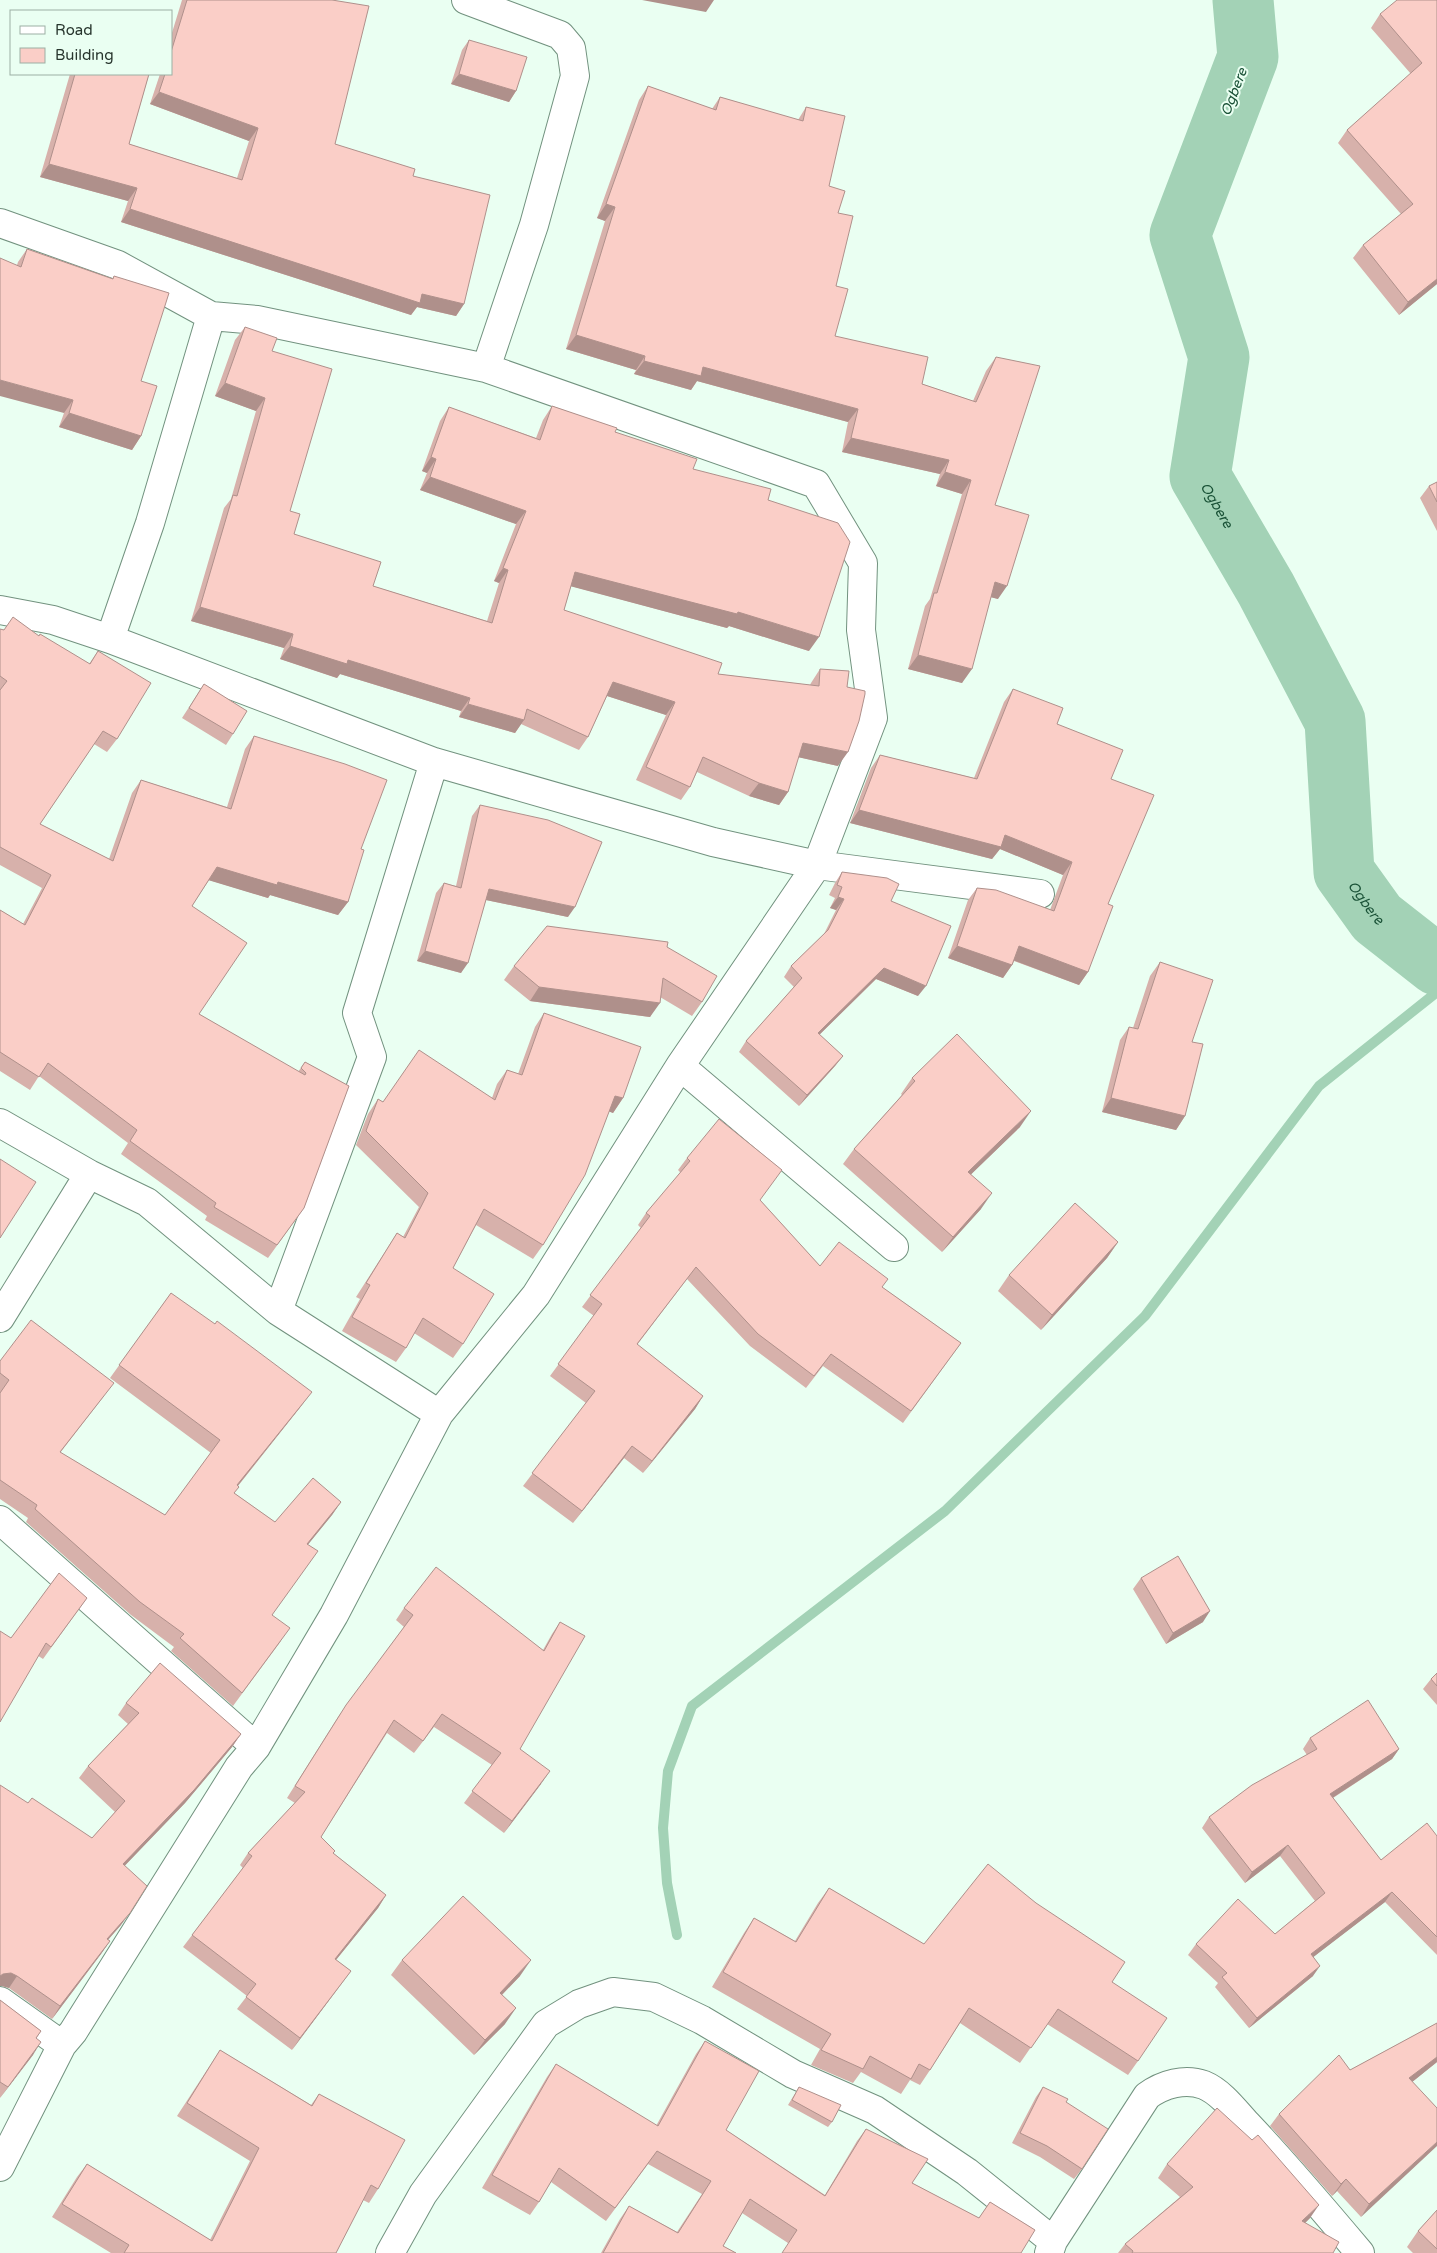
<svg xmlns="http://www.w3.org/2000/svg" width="1437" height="2253" font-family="'Varela Round',sans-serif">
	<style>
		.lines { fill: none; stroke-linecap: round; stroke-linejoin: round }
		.stream { stroke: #a3d2b6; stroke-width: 10 }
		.river { stroke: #a3d2b6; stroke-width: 61 }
		.street-casing { stroke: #72927f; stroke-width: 30 }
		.street { stroke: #fff; stroke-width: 28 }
		.wall { fill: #d7b1ab }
		.shaded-wall { fill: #af908b }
		.building { fill: #facec7; stroke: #af908b }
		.labels { text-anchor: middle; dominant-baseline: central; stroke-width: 4; stroke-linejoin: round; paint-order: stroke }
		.water-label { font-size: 14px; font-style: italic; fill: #1a5237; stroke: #eafff2 }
	</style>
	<rect width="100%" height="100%" fill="#eafff2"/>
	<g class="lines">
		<path class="stream" d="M677,1935l-10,-52 -4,-55 5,-57 24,-65 253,-195 200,-195 174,-230 118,-94"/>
		<path class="river" id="s1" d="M1243,0l5,57 -68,178 39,122 -19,119 66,113 69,132 9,151 33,46 60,47"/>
		<defs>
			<path id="street" d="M466,0l94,35 11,13 4,28 -41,149 -48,143
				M0,223l118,42 93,51 46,4 229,48 330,116 47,79 -2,67 12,88 -56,147 -137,201 -144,229 -97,119 -105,201 -78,132 -256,-227
				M0,610l53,10 57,19 324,123 279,80 104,23 223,29
				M110,639l40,-116 61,-207
				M680,1066l214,181
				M0,1123l89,51 58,28 131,109 161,103
				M278,1311l94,-254 -15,-44 77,-251
				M0,1318l89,-144
				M0,2001l62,44
				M0,2167l62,-122 11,-13 166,-265 17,-20
				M390,2253l33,-59 123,-170 33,-20 34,-12 41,5 48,23 91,54 82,36 92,62 86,69
				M1049,2253l4,-12 94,-145c16,-12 38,-18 57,-11 17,7 31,26 43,39 39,41 76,85 113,129"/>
		</defs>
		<use href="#street" class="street-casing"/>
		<use href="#street" class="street"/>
	</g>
	<path class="wall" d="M182,0h150l3,144 78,32 51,128 -8,12 -39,-9 -6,8 -290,-93 7,-21 -88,-24 30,-103h79l-20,70 108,34 12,-37 -99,-37 10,-30h11v-38z
		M1437,0v284l-38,31 -46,-57 10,-13 38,-31 -63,-71 9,-13 64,-56 -40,-46 9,-14z
		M469,40l47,51 -7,11 -58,-18 11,-34z
		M648,86l64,23 8,-12 78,23 8,-13 23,79 9,27 -3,123 87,48 51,17 13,-30 10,-14 -1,148 3,94 -7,-2 -29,86 -54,-14 17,-63 5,-7 32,-105 -26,-8 4,-12 -98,-22 6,-30 -151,-41 -6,9 -57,-16 2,-4 -70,-21 39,-128 -8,-3 42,-118z
		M27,249l85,30 2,-3 27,105v55l-9,14 -73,-23 5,-14 -47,-148 1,-3z
		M245,327l27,24 18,160 4,23 79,52 114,35 12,-38 -5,-2 22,-57 -96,-34 7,-17 -5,-2 18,-50 9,-14 87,31 7,-18 9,-14 63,26 78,37 75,31 41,151 -80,-25 -2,2 -156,-42 -7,24 154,64 92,11 1,-2 9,-14 18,97 -40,-9 -10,35 -9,13 -30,-9 -52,-24 -7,15 -9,13 -45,-20 30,-65 -59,-19 -19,41 -9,13 -58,-26 -6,9 -56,-16 2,-6 -121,-37 -3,4 -57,-19 4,-11 -93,-27 33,-113 7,-9 25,-88 -41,-15 20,-56z
		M1437,482v49l-17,-33 9,-12z
		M0,629l39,7 50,28 9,-13 19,88 -10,13 -13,-8 -54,80 69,35 23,-66 9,-13 86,27 18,-58 9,-13 107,113 -13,53 -10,13 -68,-20 -2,3 -59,-18 -17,26 7,108 99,58 7,-10 44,24 -45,122 -36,50 -63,-38 2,-4 -86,-62 7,-11 -89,-67 -9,14 -30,-19v-161l23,14 19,-36 -42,-23z
		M204,684l29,50 -7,11 -44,-27z
		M1013,689l44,35 54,55 -3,125 -20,68 -9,13 -65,-24 -2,4 -9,13 -55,-20 20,-58 9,-12 73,22 13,-35 -63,-26 -8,10 -142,-36 21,-55 9,-13 94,23 30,-76z
		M480,805l88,112 -82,-17 -25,73 -44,-12 19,-68 8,-10 12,3 16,-70z
		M842,872l49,29 27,95 -42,-17 -57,56 24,21 -8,10 -36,40 -60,-54 7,-11 48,-54 -10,-10 7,-11 33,-32 12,-24 -6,-2 5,-10 -6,-3 6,-12z
		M667,947l35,55 -10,14 -32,-19 -10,20 -120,-16 -26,-21 10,-14z
		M1160,962l25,154 -9,14 -74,-18 18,-72 9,-13 4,1 17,-52z
		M544,1013l79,85 -10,15 -4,-2 -66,134 -10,14 -57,-34 -23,43 10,76 -10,14 -39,-25 -8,15 -10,14 -54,-31 18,-32 -4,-2 41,-64 6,4 16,-30 -63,-62 12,-31 10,-15 5,3 109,-4 5,-14 10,-14 11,4 17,-47z
		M912,1078l108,49 -49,47 10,35 -39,43 -99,-88 11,-15 48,-54 -1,-1z
		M687,1158l73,42 60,66 62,21 79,56 -58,80 -80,-57 -17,22 -56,-42 -63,-67 -50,66 66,51 -8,13 -52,64 -19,-15 -51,65 -50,-37 63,-83 -36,-27 44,-60 -12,-9 59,-79 -3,-3 8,-12 35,-40 -3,-3z
		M1118,1242l-11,16 -66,72 -43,-39 11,-16z
		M171,1293l131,112 -64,81 -4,7 41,29 66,-20 -9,13 -24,29 -36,71 9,26 -48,65 -62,-55 3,-4 -43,-32 -105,-93 2,-4 -28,-19v-138l104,35 -44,57 105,62 46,-62 -101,-75z
		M1141,1578l62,44 -37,22 -33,-55z
		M87,1598l-44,61 -32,-21z
		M404,1608l139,42 9,-16 8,-12 -40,127 21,35 -37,49 -40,-30 28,-38 -58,-38 -20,26 -27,-20 -66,104 14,14 -2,2 53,42 -8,13 -42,52 15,11 -59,79 -55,-41 10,-13 -64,-49 60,-79 -3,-3 8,-12 47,-50 -8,-5 51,-81 66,-90 -8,-7z
		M1437,1673v32l-14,-16 8,-10z
		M126,1703l115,31 -9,13 -47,56 -61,63 -3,59 -13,15 2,1 -9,13 -49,65 -43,-31 -7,-2 26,-183 64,35 23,-26 -36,-34 9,-12 40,-42 -10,-9z
		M1310,1738l89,11 -7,10 -59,39 48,62 56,-24v119l-52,-53 -72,55v19l-64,52 -34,-41 3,-4 -30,-28 8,-11 79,-10 40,-33 -35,-45 -35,27 -43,-55 7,-11 98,-62 -4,-6z
		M829,1888l95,56 188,38 26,79 -10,14 -81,-51 -27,39 -60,-40 -30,47 -10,15 -10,-5 -9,14 -40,-22 -8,11 -42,-18 9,-16 -108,-62 32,-54 10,-15 41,23 23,-38z
		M402,1960l118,16 -18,19 3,29 -31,31 -83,-80z
		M0,2000l41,31 -5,8 -3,16 -33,43z
		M1437,2023v39l-25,20 25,26 -76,109 -24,-26 -5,5 -62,-70 9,-12 71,-44z
		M705,2041l21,89 99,65 32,-54 9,-12 46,54 67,35 11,-16 45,28 -247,13 -46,-30 -19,33 13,7h-135l19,-34 9,-13 48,26 25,-38 -54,-30 -42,57 -55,-39 -12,20 -9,13 -48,-27 65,-111 9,-13 100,62 40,-72z
		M220,2050l91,55 8,-11 59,95 -9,14 -6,-3 -27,53h-225l-59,-36 25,-40 10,-13 123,76 40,-79 -73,-45z
		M799,2087l33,35 -4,5 -40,-22z
		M1043,2087l23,15 16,67 -8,10 -34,-22 -28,-14 24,-46z
		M1167,2164l143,54 -5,5 28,30h-215l7,-9 55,-47 -22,-19z
		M1437,2210v43h-24l-6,-6 11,-16z"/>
	<path class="shaded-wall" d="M642,0h72l-8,12z
		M459,74l57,17 -7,11 -58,-18z
		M159,92l99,36 -9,13 -99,-37z
		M49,164l88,24 -9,13 -88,-24z
		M606,204l9,3 -10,14 -8,-3z
		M130,209l292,85 42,10 -8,12 -39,-9 -6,8 -290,-93z
		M1437,279v5l-38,31 9,-13z
		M576,335l69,21 -9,14 -70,-21z
		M644,361l59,6 155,42 -10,13 -151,-41 -6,9 -57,-16z
		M0,380l73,20 -9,13 -64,-17z
		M225,383l40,15 -9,13 -41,-15z
		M69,413l72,23 -9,14 -73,-23z
		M851,438l98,22 -9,14 -98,-22z
		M431,457l5,2 -9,14 -5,-2z
		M945,472l26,8 -9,14 -26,-8z
		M430,477l96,34 -10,13 -96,-34z
		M503,568l5,2 -9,13 -5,-2z
		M575,572l163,40 81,25 -10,14 -80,-25 -2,2 -161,-43z
		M995,582l12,4 -9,13 -12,-3z
		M200,607l93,27 -9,14 -93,-27z
		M290,646l58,14 122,38 -9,13 -121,-37 -3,4 -57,-19z
		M918,655l54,14 -10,14 -54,-14z
		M613,682l62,20 -9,13 -62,-20z
		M468,704l56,16 -9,13 -56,-16z
		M803,743l45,9 -10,14 -45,-10z
		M759,783l29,9 -9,13 -30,-9z
		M859,810l146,25 67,27 -9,13 -63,-26 -8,10 -142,-36z
		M217,867l61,15 70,20 -10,13 -68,-20 -2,3 -60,-18z
		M489,889l86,18 -7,10 -87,-18z
		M838,897l6,2 -8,11 -6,-2z
		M957,946l55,19 -9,13 -55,-20z
		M1019,946l69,26 -9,13 -69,-26z
		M425,951l43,12 -7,10 -44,-12z
		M884,968l42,18 -8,10 -42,-17 -66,65 8,-11z
		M539,987l121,16 -10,14 -120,-16z
		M843,1056l-8,10 -36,40 8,-11z
		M615,1096l8,2 -10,15 -8,-3z
		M1111,1098l74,18 -9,14 -74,-18z
		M1031,1111l-11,16 -63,61 11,-16z
		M992,1193l-11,16 -39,43 11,-15z
		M1118,1242l-11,16 -66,72 11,-15z
		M312,1392l-10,13 -74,93 9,-13z
		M703,1396l-8,13 -52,64 9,-12z
		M632,1446l-8,12 -51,65 9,-12z
		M341,1502l-9,13 -34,42 9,-13z
		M1210,1611l-7,11 -37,22 7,-11z
		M241,1734l-9,13 -47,56 -71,74 9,-13z
		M1399,1749l-7,10 -69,45 7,-10z
		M550,1771l-9,13 -37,49 8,-12z
		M1288,1845l-8,11 -35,27 7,-11z
		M1392,1892l-7,10 -82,63 8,-11z
		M386,1895l-8,13 -51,63 8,-12z
		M130,1913l-9,12 -23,26 9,-12z
		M110,1941l-9,13 -49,65 8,-13z
		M531,1960l-11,16 -31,32 11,-15z
		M1320,1966l-7,10 -64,52 8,-10z
		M351,1971l-9,12 -50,67 8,-12z
		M11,1973l6,3 -8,12 -7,-2h-2v-10l3,-2z
		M516,2008l-11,16 -31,31 11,-15z
		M41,2042l-8,13 -33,43 8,-11z
		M1437,2057v5l-36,29 8,-13z
		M1437,2142v4l-76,71 8,-13z
		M1346,2179l-9,12 -5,5 9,-12z
		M1319,2205l-9,13 -17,17 9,-14z"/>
	<path class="building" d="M187,0h145l37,6 -34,138 80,25 -2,7 77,19 -26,109 -42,-10 -2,9 -290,-94 7,-21 -88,-24 26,-90h74l-20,70 113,36 16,-52 -99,-36 6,-18h6v-22z
		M1397,0h40v279l-29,23 -45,-57 50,-41 -66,-74 75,-67 -42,-49z
		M469,40l58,17 -11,34 -57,-17z
		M648,86l68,24 4,-13 83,24 3,-14 39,9 -16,70 16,5 -7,22 15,3 -17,70 12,3 -13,47 93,21 -6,27 54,18 20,-45 44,9 -45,139 34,10 -22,71 -12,-4 -23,87 -54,-14 16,-62h3l34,-113 -26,-8 4,-12 -98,-22 7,-29 -155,-42 -2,9 -57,-15 1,-5 -69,-21 39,-128 -9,-3z
		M27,249l86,30 1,-3 55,17 -28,88 16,5 -16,50 -72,-23 4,-13 -73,-20v-122l21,9z
		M245,327l32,11 -5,13 60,18 -42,142 10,3 -6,20 87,28 -8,24 119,37 16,-53 -5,-2 23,-57 -96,-34 6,-18 -5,-2 18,-50 91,33 12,-34 65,22 -2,4 82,27 -4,10 78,20 -3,11 70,23 12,19 -31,95 -81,-25 -1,2 -162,-42 -11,38 158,53 -4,11 101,12 1,-17 29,2 -2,16 18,4v3l-6,27 -11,31 -45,-9 -15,49 -29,-9 -56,-26 -13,30 -44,-20 29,-65 -62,-20 -25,55 -61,-28 -3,11 -56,-16 2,-6 -122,-38 -1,4 -57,-18 3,-12 -93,-27 33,-112 4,1 28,-98 -40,-15z
		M1437,482v20l-8,-16z
		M13,617l26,19 1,-2 50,30 8,-13 53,32 -34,56 -14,-8 -63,93 73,37 28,-81 90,29 23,-73 91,28 42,16 -26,69 3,1 -16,52 -70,-20 -1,3 -60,-18 -25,39 55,37 -48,71 106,61 1,-2 -5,-5 4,-6 44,24 -45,122 -27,37 -63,-38 2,-4 -86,-62 7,-11 -89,-67 -9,14 -39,-25v-142l25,15 26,-50 -51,-28v-157l7,-9 -7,-5v-47l4,1z
		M204,684l43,27 -14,23 -44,-26z
		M1013,689l50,19 -6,16 66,26 -12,29 43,16 -46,109 5,2 -25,66 -69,-26 -7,19 -55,-19 20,-58 19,2 58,21 18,-49 -67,-27 -4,12 -142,-37 21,-55 97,24z
		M480,805l68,15 54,22 -27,65 -86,-18 -21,74 -43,-12 19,-68 17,5z
		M842,872l45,6 12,6 -8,17 60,25 -25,60 -42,-18 -66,65 25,23 -36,39 -61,-54 56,-63 -11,-12 37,-36 16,-31 -6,-2 4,-10 -5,-2z
		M547,926l121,16 -1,5 50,29 -15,26 -39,-24 -3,25 -121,-16 -25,-21z
		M1160,962l53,18 -21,62 11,2 -18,72 -74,-18 18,-71 9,2z
		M544,1013l97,34 -18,51 -8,-2 -30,79 -42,70 -59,-36 -31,59 41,26 -31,50 -40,-26 -17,30 -54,-31 18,-32 -4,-2 31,-50 8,5 23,-45 -62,-62 12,-32 5,3 36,-52 76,50 12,-30 15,5z
		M957,1034l74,77 -63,61 24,21 -39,44 -99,-88 61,-68 -3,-3z
		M719,1119l63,51 -22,30 60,66 19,-24 49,37 -6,8 79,56 -50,68 -80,-57 -17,22 -56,-42 -62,-67 -59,77 66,52 -51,65 -20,-15 -50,65 -50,-38 63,-82 -37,-27 44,-60 -12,-9 60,-79 -4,-3 44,-52 -3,-3z
		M0,1159l36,23 -36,56z
		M1075,1203l43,39 -66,73 -43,-40z
		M171,1293l44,31 2,-3 95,71 -75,93 2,2 -5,6 41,29 38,-44 28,24 -34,42 11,7 -46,64 18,13 -48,65 -62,-55 4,-4 -44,-32 -105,-93 2,-4 -37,-25v-87l9,-13 -9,-7v-12l31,-41 83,63 -54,69 105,63 55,-75 -101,-75z
		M1178,1556l32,55 -37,22 -32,-55z
		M436,1567l108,84 16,-29 25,14 -65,113 30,22 -38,50 -40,-30 29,-38 -59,-39 -19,27 -29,-21 -73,117 14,14 -2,2 53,42 -51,64 16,12 -51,67 -54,-41 10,-13 -64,-49 60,-79 -4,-3 57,-61 -10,-6 51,-81 67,-90 -9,-7z
		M59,1573l28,25 -36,49 -5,-4 -46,79v-91l11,7z
		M160,1663l81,71 -47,56 -71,74 24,22 -17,27 -23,26 3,2 -50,65 -43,-30 -6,-3 -8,1 -3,2v-191l28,18 4,-5 60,40 33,-37 -37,-35 51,-53 -13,-10z
		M1437,1673v13l-6,-7z
		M1368,1700l31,49 -69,45 51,66 46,-37 10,13v101l-45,-45 -81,62 9,12 -63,52 -35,-41 5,-4 -31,-29 42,-45 37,35 50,-41 -37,-48 -36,27 -43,-55 43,-32 65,-36 -7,-11z
		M988,1864l48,39 89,59 -13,20 55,36 -29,43 -80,-52 -27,39 -62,-40 -39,62 -11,-6 -8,15 -41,-23 -7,13 -42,-19 10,-16 -108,-62 31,-54 42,24 33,-54 95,56z
		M463,1896l68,64 -31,33 16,15 -31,32 -83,-80z
		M0,2000l41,31 -5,7 5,4 -33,45 -8,-5z
		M1437,2023v34l-28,21 28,30v34l-68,62 -23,-25 -5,5 -62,-70 60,-59 11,15z
		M705,2041l54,30 -33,59 99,66 41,-67 62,30 -16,24 67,35 11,-16 45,28 -14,23h-239l15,-23 -47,-31 -27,47 13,7h-133l26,-47 49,27 33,-52 -54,-30 -42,57 -56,-40 -20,34 -47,-27 64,-111 102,62z
		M220,2050l92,56 7,-12 86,46 -27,49 -7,-4 -35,68h-212l5,-8 -67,-41 25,-40 125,77 47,-93 -72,-45z
		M799,2087l42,18 -9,17 -40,-22z
		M1043,2087l25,12 -2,3 42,27 -26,40 -35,-23 -27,-13z
		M1217,2108l35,32 6,-5 61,70 -17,16 37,21 -6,11h-201l1,-2 -8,-7 68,-57 -26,-23z
		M1437,2210v39l-19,-18z"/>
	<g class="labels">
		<g class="water-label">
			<text transform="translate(1234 92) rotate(-69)">Ogbere</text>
			<text stroke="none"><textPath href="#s1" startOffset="530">Ogbere</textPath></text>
			<text stroke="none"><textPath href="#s1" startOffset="965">Ogbere</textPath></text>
		</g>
	</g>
	<rect x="10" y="10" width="162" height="65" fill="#eafff2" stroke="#9cafa4"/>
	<rect x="20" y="26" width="25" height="8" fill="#ffffff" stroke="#9cafa4"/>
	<text x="55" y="35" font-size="15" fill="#28362e">Road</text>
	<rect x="20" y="48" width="25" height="15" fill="#facec7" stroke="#9cafa4"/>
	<text x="55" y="60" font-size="15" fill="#28362e">Building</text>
</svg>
